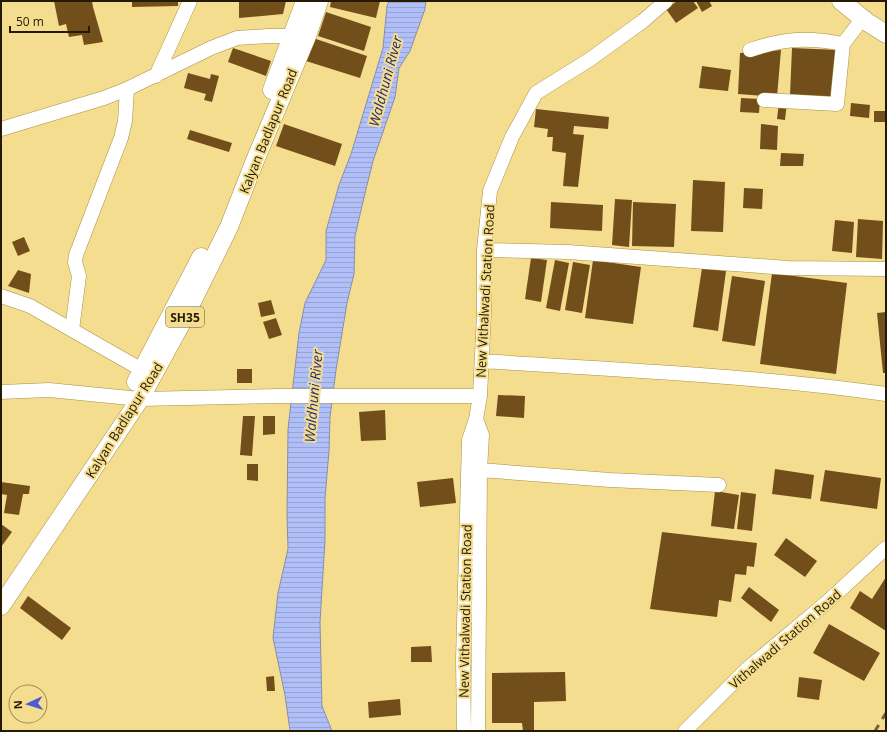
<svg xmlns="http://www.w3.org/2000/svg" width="887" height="732" font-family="'Open Sans',sans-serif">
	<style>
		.water { fill: url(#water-rules); stroke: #868eae }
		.building { fill: #724e1a }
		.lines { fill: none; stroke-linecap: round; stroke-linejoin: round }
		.minor-casing { stroke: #a89144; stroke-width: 15 }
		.major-casing { stroke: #a89144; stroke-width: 19 }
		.minor { stroke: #fff; stroke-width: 14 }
		.major { stroke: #fff; stroke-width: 18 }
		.rail { stroke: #716235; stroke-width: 3; stroke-dasharray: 7 7; stroke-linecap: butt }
		.labels { text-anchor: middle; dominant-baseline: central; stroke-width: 4; stroke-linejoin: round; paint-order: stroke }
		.shield { fill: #f5dd8f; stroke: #62542b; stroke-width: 1 }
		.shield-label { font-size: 12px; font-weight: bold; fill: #231a00 }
		.street-label { font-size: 13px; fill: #231a00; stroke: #f5dd8f }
		.water-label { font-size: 14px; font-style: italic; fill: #262e70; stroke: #f5dd8f }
	</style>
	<defs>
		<pattern id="water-rules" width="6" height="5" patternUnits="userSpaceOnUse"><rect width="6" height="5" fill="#b0bff8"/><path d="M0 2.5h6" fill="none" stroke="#97a4d3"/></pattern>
	</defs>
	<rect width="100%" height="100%" fill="#f5dd8f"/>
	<path class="water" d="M389,1h37l-1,8 -15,42 -11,17 -4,29 -22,64 -7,28 -11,47 -1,38 -7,29 -11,67 -6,47 -1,34 -4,47v42l-5,82 2,84 10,25h-42l-5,-36 -12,-57 5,-45 10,-44 -1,-34 1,-86 11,-96 6,-30 21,-43v-29l13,-46 12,-31 32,-106 4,-42z"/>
	<path class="building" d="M54,1h38l1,6 10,35 -19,3 -2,-10 -13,2 -3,-13 -7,2z
		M132,1h46v5l-46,1z
		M239,1h47l-3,13 -44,4z
		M331,1h49l-4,17 -46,-11z
		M677,1h16l5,7 -22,15 -10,-14z
		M696,1h13l3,5 -10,6z
		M326,12l45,15 -7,24 -46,-15z
		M313,38l54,18 -7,22 -54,-17z
		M233,48l38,13 -5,15 -38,-14z
		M792,48l47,2 -2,47 -47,-2z
		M781,50l-4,47 -39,-3 2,-41z
		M702,66l29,4 -3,21 -29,-3z
		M188,73l22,6 1,-5 8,2 -7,26 -8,-2 2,-6 -22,-6z
		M741,98l19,1 -1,14 -19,-1z
		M779,102l8,1 -2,17 -8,-1z
		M851,103l19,2 -1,13 -19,-2z
		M536,109l73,8 -1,12 -34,-3 -1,8 11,1 -6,52 -15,-1 3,-33 -14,-2 1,-14h-6l1,-8 -14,-2z
		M874,111h12v11h-12z
		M284,124l58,20 -7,22 -59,-20z
		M761,124l17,2 -1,24 -17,-1z
		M190,130l42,13 -3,9 -42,-13z
		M781,153l23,1 -1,12h-23z
		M693,180l32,2 -2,50 -32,-1z
		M744,188l19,1 -1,20 -19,-1z
		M615,199l17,1 -3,47 -17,-2z
		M551,202l52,3 -1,26 -52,-3z
		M633,202l43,2 -2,43 -42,-1z
		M858,219l25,2 -1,38 -26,-2z
		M835,220l19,2 -2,31 -20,-2z
		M24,237l6,14 -12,5 -6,-14z
		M531,258l16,2 -6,42 -16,-3z
		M555,260l14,3 -9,48 -14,-3z
		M593,260l48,7 -8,57 -48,-6z
		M573,262l17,3 -8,48 -17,-3z
		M702,268l24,3 -8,60 -25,-4z
		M18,270l13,4 -2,19 -21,-7z
		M772,273l75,10 -11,91 -76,-10z
		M732,276l33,5 -10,65 -33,-5z
		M271,300l4,14 -14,3 -3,-14z
		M886,312v61h-3l-6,-60z
		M276,318l6,17 -13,4 -6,-17z
		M237,369h15v14h-15z
		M498,395l27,1 -1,22 -28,-2z
		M385,410l1,30 -25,1 -2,-29z
		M243,416h12l-3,40 -12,-1z
		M263,416h12v18l-12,1z
		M247,464h11v17l-11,-1z
		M775,469l39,6 -3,24 -39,-5z
		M825,470l56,8 -4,31 -57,-8z
		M453,478l3,25 -36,4 -3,-25z
		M1,482l29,4 -1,8h-6l-4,21 -15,-2 3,-18 -6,-1z
		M715,491l24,4 -5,34 -23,-3z
		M741,492l15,2 -4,37 -15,-2z
		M1,524l11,8 -11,15z
		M662,532l95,11 -3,24 -7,-1 -1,9 -11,-1 -4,28 -12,-2 -2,17 -67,-8z
		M786,538l31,23 -12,16 -31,-22z
		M886,577v54l-36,-23 10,-17 12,8z
		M749,587l30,23 -8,12 -30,-24z
		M28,596l43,32 -9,12 -42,-32z
		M829,624l51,29 -16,28 -51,-28z
		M431,646l1,16h-21v-15z
		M565,672l1,29 -32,1v29h-11l-1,-8h-30v-50z
		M274,676l1,15h-8l-1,-14z
		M799,677l23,3 -3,20 -22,-3z
		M400,699l1,16 -32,3 -1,-16z"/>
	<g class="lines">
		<defs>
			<path id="minor" d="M750,50c15,-5 30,-9 46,-10 16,-1 32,1 47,4
				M156,76l34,-75
				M764,100l73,4 6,-60 20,-26
				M1,129l103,-31 23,-9 84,-41 26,-10 31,-2h33
				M484,250l84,2 220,16 98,1
				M1,296l29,10 121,69
				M72,330l7,-54 -4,-14 1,-7 45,-117 4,-17 2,-32
				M482,361c134,9 270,14 404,33
				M1,392l48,-2 91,9 139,-3h201
				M476,419l6,16 -2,35 -2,261
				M472,471l8,-1 130,10 109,5
				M464,731l-1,-71 6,-220 7,-21 4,-23 4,-83v-63l6,-59 22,-54 24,-44 53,-33 54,-39 23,-20
				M685,731l62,-62 78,-65 61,-56"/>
			<path id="major" d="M841,1l26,21 19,12
				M272,90l33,-89
				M136,382l65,-125
				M1,606l139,-207 41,-75 48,-97 25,-64 53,-127 12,-35"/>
		</defs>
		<use href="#minor" class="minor-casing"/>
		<use href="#major" class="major-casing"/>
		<use href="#minor" class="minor"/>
		<use href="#major" class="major"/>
		<path class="rail" d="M875,731l11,-18"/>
	</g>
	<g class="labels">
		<rect class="shield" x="166" y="307" width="38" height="20" rx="3"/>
		<g class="shield-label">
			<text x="185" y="317">SH35</text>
		</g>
		<g class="street-label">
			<text transform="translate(268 131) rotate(-68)">Kalyan Badlapur Road</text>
			<text transform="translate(485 291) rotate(-87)">New Vithalwadi Station Road</text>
			<text transform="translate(124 420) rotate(-58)">Kalyan Badlapur Road</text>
			<text transform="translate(465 611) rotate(-89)">New Vithalwadi Station Road</text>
			<text transform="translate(785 639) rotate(-41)">Vithalwadi Station Road</text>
		</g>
		<g class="water-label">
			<text transform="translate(385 81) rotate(-75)">Waldhuni River</text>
			<text transform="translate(313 396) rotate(-85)">Waldhuni River</text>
		</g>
	</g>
	<rect width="887" height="732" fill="none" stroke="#231a00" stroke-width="4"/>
	<g transform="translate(28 704) rotate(266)"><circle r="19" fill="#f5dd8f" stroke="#a18f56"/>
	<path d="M0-3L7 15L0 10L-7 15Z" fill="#4c5cd1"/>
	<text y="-6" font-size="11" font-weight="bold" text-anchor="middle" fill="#231a00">N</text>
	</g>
	<path d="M10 26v6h79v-6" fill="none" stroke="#231a00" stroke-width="2"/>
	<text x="16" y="26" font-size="12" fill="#231a00" stroke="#f5dd8f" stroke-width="3" paint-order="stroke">50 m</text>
</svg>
